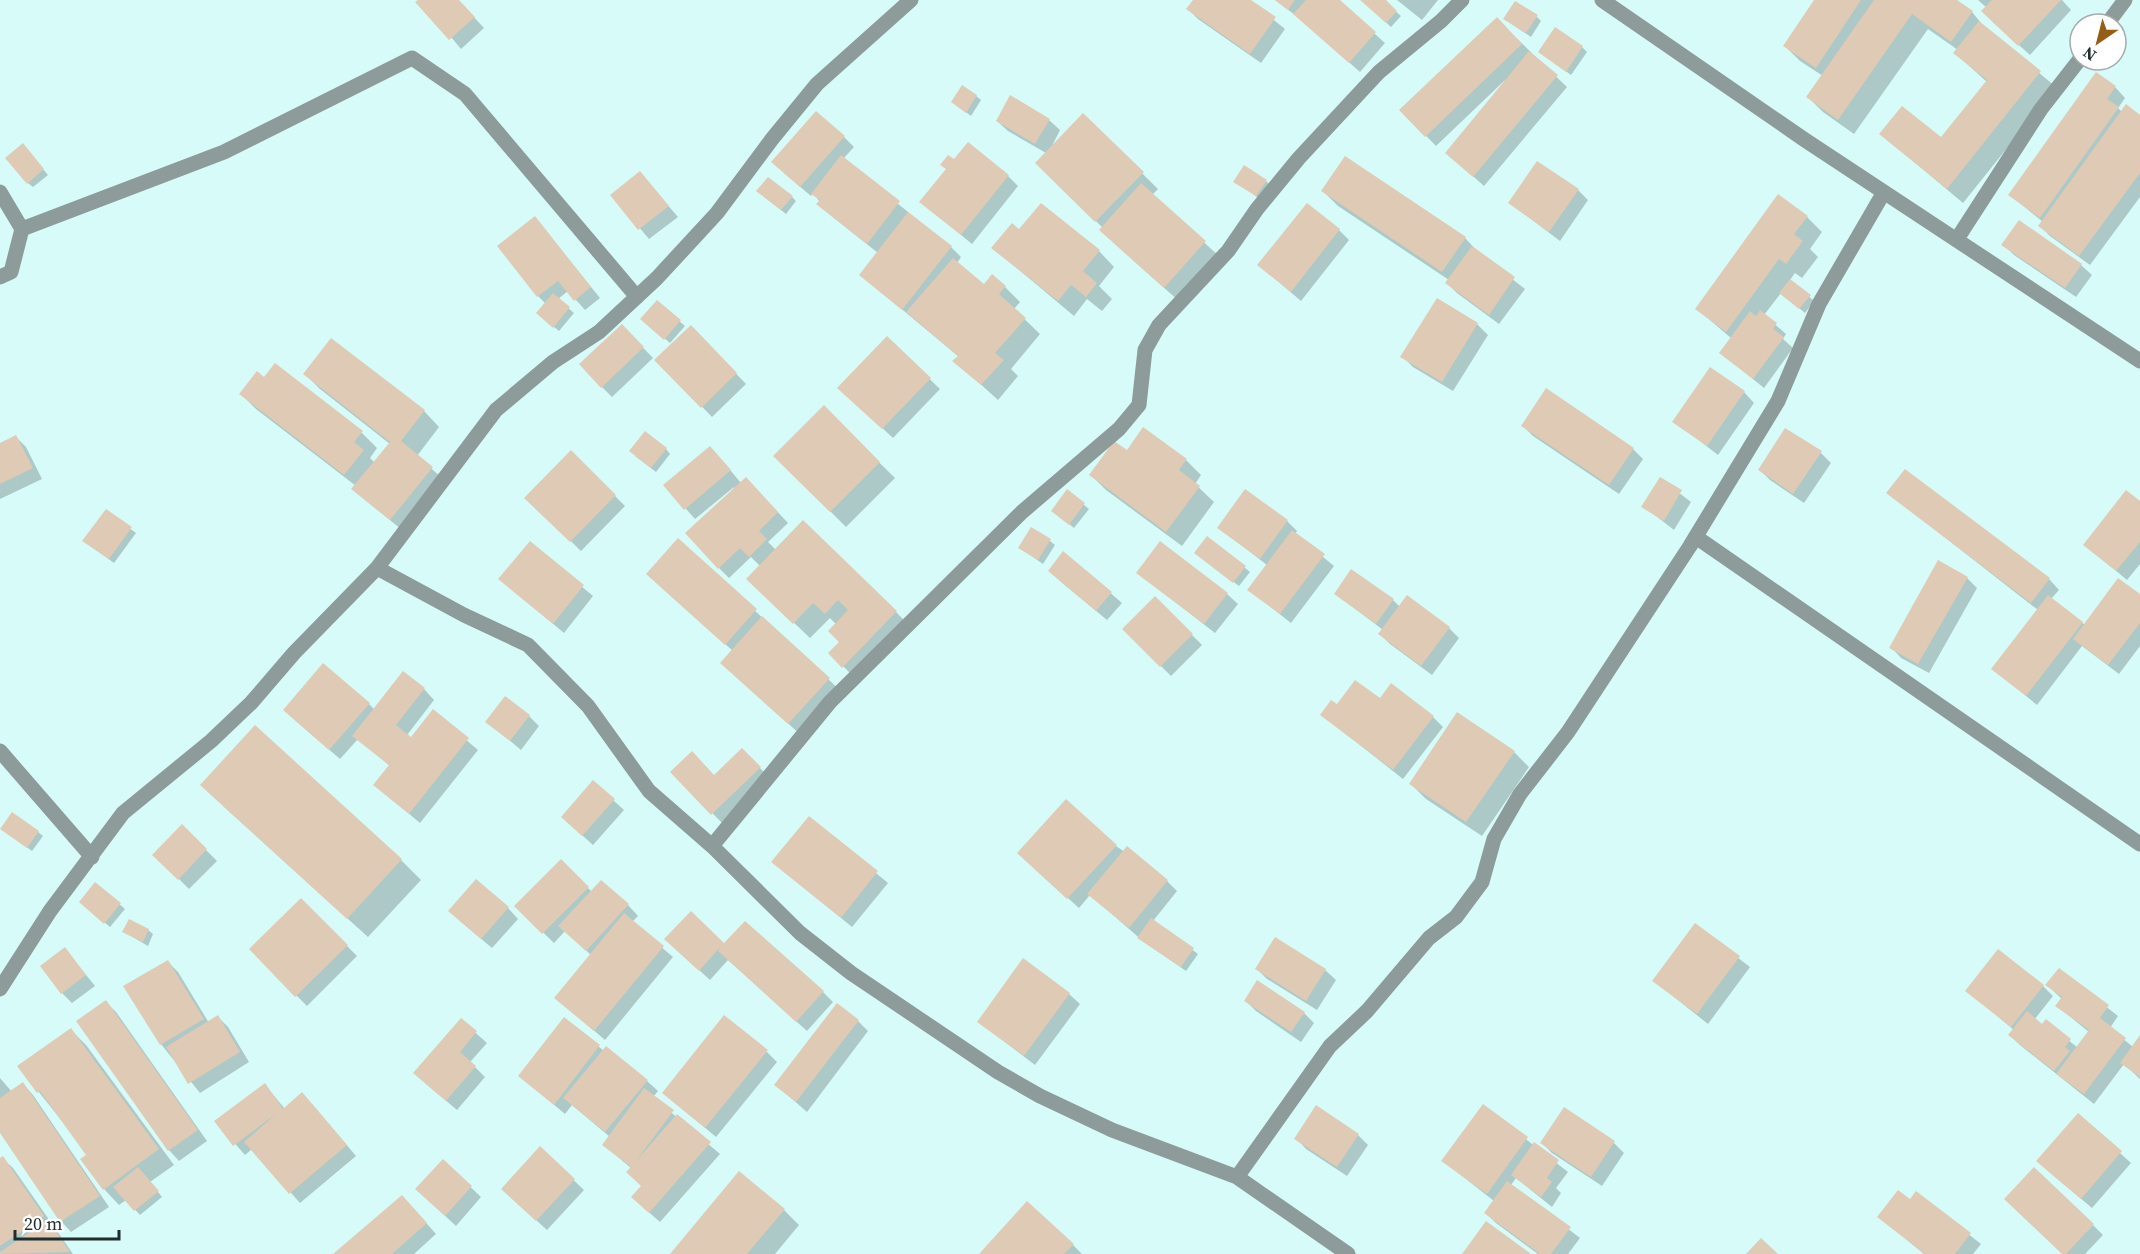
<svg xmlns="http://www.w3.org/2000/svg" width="2140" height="1254" font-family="'Source Serif 4',serif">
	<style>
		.shadow { fill: #0003 }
		.building { fill: #dfcab5 }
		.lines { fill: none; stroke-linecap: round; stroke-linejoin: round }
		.minor { stroke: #8d9b9a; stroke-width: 15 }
	</style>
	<rect width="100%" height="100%" fill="#d7fbf9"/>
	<path class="shadow" d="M420,0h38l26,28 -23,21z
		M1195,0h54l36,29 -24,34 -63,-44 -10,-10z
		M1275,0h62l48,43 -25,29 -61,-54z
		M1362,0h21l18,16 -10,11z
		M1397,0h41l-16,20z
		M1816,0h138l18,12 14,17 70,58 -93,116 -82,-69 60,6 46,-58 -32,-29 3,-3 -30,-21 -74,105 -31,-22 -15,-15 15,-21 -23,-15 -15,-15z
		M1978,0h84l9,10 -41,45 -37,-33 -6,-14z
		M1537,17l4,4 -10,16 -21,-14z
		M1507,29l60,58 -83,99 -37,-33 59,-71 -2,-1 -68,65 -35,-36z
		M1582,47l5,5 -16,23 -31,-23z
		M2115,87l10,11 -7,10 4,4 18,5v80l-50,68 -40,-29 -10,-10 3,-4 -33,-27z
		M976,96l5,4 -10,16 -18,-14z
		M1083,115l75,74 -6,6 68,62 -40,45 -64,-57 -13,-17 -66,-65 9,-10 -38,-22 -11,-10 52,-1 11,10 -10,20z
		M844,137l10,10 -11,12 108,88 10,10 -4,6 27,23 21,1 15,15 -6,7 26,25 -29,35 7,7 -20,24 -43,-39 4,-4 -98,-82 17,-22 -49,-39 -16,-21 -2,3 -27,-23z
		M27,150l21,25 -15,12 -5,-4z
		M1345,158l120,80 15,16 45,35 -26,35 -42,-31 -10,-10 2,-3 -111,-74 -15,-15z
		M954,161l54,15 10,10 -46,58 -51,-42z
		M640,173l38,44 -29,22 -37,-44z
		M1235,181h31l5,5 -10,14z
		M1578,190l10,10 -28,41 -50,-38z
		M763,196l29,1 4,4 -10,13z
		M1807,217l15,15 -12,17 8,8 -16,21 -7,-5 -5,7 24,21 -9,12 -24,-20 -17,22 22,19 -3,5 10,9 -29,40 -43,-35 10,-15 -34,-29z
		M535,218l65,80 -15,12 -17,-19 -10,8 16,14 -15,18 -16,-13 3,-14 -8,-8z
		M1339,230l10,10 -48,61 -42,-36z
		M1020,231l79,20 15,16 -15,19 13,13 -10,12 -15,-12 -13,17 -81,-68z
		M2003,244l78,21 11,10 -16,22 -62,-42z
		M1437,300l40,24 11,11 -35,56 -40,-24 -11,-11z
		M657,302l28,24 -15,17 -23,-20z
		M622,326l31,32 -41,39 -10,-10z
		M691,327l55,57 -34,33 -55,-57z
		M887,338l53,51 -47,49 -43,-40z
		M305,374l119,37 15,16 -22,29 25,22 -41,51 -37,-30 -10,-10 2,-3 -100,-77 -15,-15 24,-15 97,54 15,15 -7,10 5,5 15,-19 -70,-55z
		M1744,392l10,11 -36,52 -44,-34z
		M824,408l71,70 -49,49 -71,-71z
		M1523,426l110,23 10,10 -24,35 -86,-58z
		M16,437l10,10 16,32 -42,20v-55z
		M666,449l4,5 -14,18 -21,-16z
		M571,452l54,54 -44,45 -55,-53z
		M1127,452l59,8 15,15 -6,9 19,18 -32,44 -76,-56 -15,-15z
		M1821,453l10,10 -27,40 -34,-23 -10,-10z
		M720,458l21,25 15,6 32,34 -20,19 8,8 120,62 15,15 -52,55 -29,-29 11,-11 -5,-18 -6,-6 -20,20 -62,-59 12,-13 -9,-9 -22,21 -10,-10 15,-81 -39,32 -30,-34z
		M1661,479l30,23 -17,28 -31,-24z
		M1067,491l22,18 -15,19 -21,-17z
		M1245,491l42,30 10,10 -2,3 39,32 -43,57 -42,-33 18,-25 -48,-37z
		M1888,493l161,86 10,11 -8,9 34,26 55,-29v50l-21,28 -37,-28 -45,59 -44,-36 45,-59z
		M2140,503v61l-13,16 -42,-35z
		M106,511l30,22 -22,30 -25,-18z
		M1207,538l43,34 -11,14 -38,-29z
		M679,540l165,154 -40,44 -82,-75 11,-12 -75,-67z
		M1050,541l5,4 -12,19 -23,-16z
		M530,543l63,53 -29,37 -64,-54z
		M1064,553l58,50 -15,17 -47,-39z
		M1138,573l89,21 11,10 -23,29z
		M1967,578l10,10 -48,85 -28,-15 -10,-11z
		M1336,594l57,6 7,7 49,21 10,10 -27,37 -42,-31 -10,-10 3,-4z
		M1155,598l47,47 -31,31 -47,-47z
		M424,689l10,11 -27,35 4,4 22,-27 45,38 -58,73 -45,-38 15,-19 -32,-27 -18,20 -45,-39 74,-16 6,6z
		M1380,701l53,16 10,10 -40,52 -81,-64 16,-9z
		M529,716l10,10 -18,24 -34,-29z
		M742,750l28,28 -47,46 -51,-52 43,5z
		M1514,752l15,15 -47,69 -56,-37 -15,-15z
		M613,800l11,10 -31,35 -20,-18z
		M222,805l179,55 20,20 -53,57z
		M809,818l79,65 -36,44 -79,-65z
		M182,826l35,35 -28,28 -24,-24z
		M38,832l5,4 -11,15 -25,-18z
		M1116,846l51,35 10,10 -24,30 45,33 -12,17 -42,-29 -54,-47 -11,13 -50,-45z
		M561,861l31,31 36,13 10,11 -6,6 41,35 -68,83 -49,-42 35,-43 -26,-24 -11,12 -38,-37z
		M96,884l29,25 -15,18 -24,-21z
		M301,900l56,56 -50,50 -56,-56z
		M508,908l10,11 -26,29 -32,-27z
		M1695,925l55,42 -42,57 -54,-43z
		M148,930l5,4 -5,12 -24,-14z
		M724,945l99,47 10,10 -26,29 -79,-71 -18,20 -34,-31z
		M65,949l30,37 -23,17 -10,-10z
		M168,962l10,10 31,51 9,-6 10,10 21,35 -49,31 -39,-49z
		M1257,969l68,1 11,10 -19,30 -50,-31z
		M2059,970l59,46 -8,12 23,19 7,-9v41l-16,-15 -30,40 -74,-59 -10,-10 4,-5 -47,-39 76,-5 10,10 -19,24 8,6 4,-4 32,26 11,-16 -32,-26 5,-7 -15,-14z
		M1069,994l11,10 -45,61 -56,-43z
		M1246,1001l58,12 10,10 -13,19 -45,-31z
		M106,1002l10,10 91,129 -28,20 -10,-11z
		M565,1019l39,32 3,-3 40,33 11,10 -5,6 67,57 -60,68 -17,-15 -1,-21 -10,-17 -28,-24 6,-8 -38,-32 -7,9 -45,-38z
		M461,1020l26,23 -17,19 15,15 -28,33 -32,-27z
		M858,1021l10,10 -61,81 -31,-27z
		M71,1030l15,15 88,120 -24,17 12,15 -22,18 -14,-15 -7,5 -15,-16 -15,-34 -70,-88z
		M767,1052l10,10 -61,75 -52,-44z
		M0,1078l12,14 11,-8 10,11 76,112 -38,25 -10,-11 -61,-90z
		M265,1085l20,24 27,-5 44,52 -56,47 -48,-54 -7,6 -29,-33z
		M1483,1106l85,66 -12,16 5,5 -9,14 -36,-29 -5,7 69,53 -12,16h-30l-42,-31 -10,-10 8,-12 -51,-40z
		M2078,1115l53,48 -39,45 -44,-37z
		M1358,1135l10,10 -21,31 -41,-27 -10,-11z
		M1542,1143h72l10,10 -22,33 -50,-33z
		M540,1148l44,42 -37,40 -34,-31z
		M2,1158l11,10 60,86h-73v-95z
		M443,1161l38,36 -25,29 -29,-27z
		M1916,1193l65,51 -8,10h-49l-45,-37 31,-16z
		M412,1207l24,27 -22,20h-78z
		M784,1210l15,15 -24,29h-103z
		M2093,1225l10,10 -18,19h-21z
		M1073,1245l9,9h-101z"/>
	<path class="building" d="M418,0h41l16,17 -26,23 -34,-38z
		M1193,0h58l25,17 -26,37 -64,-45z
		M1275,0h20l-7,10z
		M1306,0h34l36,32 -27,31 -56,-49z
		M1360,0h26l11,11 -11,12z
		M1814,0h47l-45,68 -33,-22z
		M1874,0h83l16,11 -22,31 -39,-28 -74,106 -32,-23z
		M1992,0h69l-43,46 -37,-35z
		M1515,1l23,14 -12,18 -23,-14z
		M1497,17l25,27 -97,93 -26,-27z
		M1979,21l62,50 -94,118 -68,-55 23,-28 39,31 46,-57 -34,-27z
		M1555,27l28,19 -17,26 -28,-20z
		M1529,51l29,24 -85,102 -28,-24z
		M2096,72l20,14 -9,13 12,8 -79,111 -32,-23z
		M962,85l15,10 -11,18 -15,-11z
		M1010,95l40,24 -15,25 -39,-23z
		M2126,104l14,11v58l-61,83 -41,-30z
		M816,111l29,25 -45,51 -29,-25z
		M1083,113l61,59 -49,50 -60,-59z
		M968,142l41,33 -48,60 -42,-33 27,-33 -6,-4 8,-10 6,4z
		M23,143l21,26 -17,15 -22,-26z
		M841,155l59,46 -33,43 -51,-40 4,-4 -9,-6z
		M1345,156l121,81 -24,35 -121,-81z
		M1537,161l42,28 -30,43 -41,-29z
		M1244,165l23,15 -11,16 -23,-14z
		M640,171l29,35 -31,24 -28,-35z
		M768,177l25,19 -12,14 -25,-19z
		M1141,183l65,58 -42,47 -65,-58z
		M1778,194l30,22 -14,18 9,7 -17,23 -7,-5 -53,73 -31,-23z
		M1041,203l59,47 -17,21 14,12 -11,14 -15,-12 -13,16 -67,-53 21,-25 7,6z
		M1307,203l33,26 -49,63 -34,-27z
		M908,212l44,34 -50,64 -43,-35z
		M535,216l56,71 -17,14 -16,-20 -21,16 -40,-51z
		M2019,220l63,44 -17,24 -64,-43z
		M1472,246l43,31 -26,38 -44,-32z
		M953,258l31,26 8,-10 14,12 -7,8 27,24 -31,35 9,7 -23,25 -29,-24 6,-5 -52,-44z
		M1790,279l21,16 -12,14 -20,-16z
		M553,293l17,14 -17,21 -17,-15z
		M1437,298l41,25 -36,59 -42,-25z
		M657,300l24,20 -17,20 -24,-21z
		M1760,310l17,13 -4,6 11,8 -31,42 -34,-26 31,-42 6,5z
		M622,324l22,23 -43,41 -22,-24z
		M691,325l46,48 -36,35 -47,-48z
		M887,336l44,42 -49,51 -45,-41z
		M331,338l94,72 -24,31 32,26 -43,53 -39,-31 39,-47 -87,-68z
		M275,363l88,68 -9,11 10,8 -20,25 -105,-81 18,-23 7,6z
		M1710,367l35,24 -38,55 -35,-24z
		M1546,388l88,60 -25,37 -88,-59z
		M824,405l56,57 -50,50 -57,-56z
		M1143,427l44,32 -8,11 21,16 -34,46 -77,-57 25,-34 13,9z
		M1785,428l37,23 -29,43 -35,-24z
		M645,431l22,17 -16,20 -22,-17z
		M16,435l17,33 -33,16v-41z
		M710,446l21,24 -47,40 -21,-25z
		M571,450l45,45 -46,47 -46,-44z
		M1905,469l145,109 -19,25 -145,-110z
		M746,477l32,35 -19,19 8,8 -18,18 -9,-9 -22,21 -33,-36z
		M1660,477l22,13 -18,31 -23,-14z
		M1067,489l18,14 -16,22 -18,-14z
		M1245,489l43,31 -28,39 -43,-31z
		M2126,490l14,11v41l-24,29 -33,-26z
		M106,509l26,18 -23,32 -27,-18z
		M803,520l94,91 -55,57 -14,-15 11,-11 -11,-11 20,-21 -10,-10 -13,14 -12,-11 -20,21 -47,-45z
		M1031,527l20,12 -13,21 -20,-12z
		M1292,530l33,24 -45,60 -33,-24z
		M1207,536l39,30 -13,17 -39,-30z
		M678,538l79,71 -32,36 -79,-71z
		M530,541l54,44 -31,39 -55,-45z
		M1160,541l68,52 -24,31 -68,-51z
		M1063,551l49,41 -16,19 -48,-40z
		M1938,560l30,17 -50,87 -29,-16z
		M1351,569l43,30 -18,25 -42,-30z
		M2118,578l22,16v29l-32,42 -35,-26z
		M1407,595l43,32 -29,39 -43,-32z
		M2048,595l35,27 -57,74 -35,-27z
		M1155,596l38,38 -33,33 -38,-38z
		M762,616l68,62 -42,46 -68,-61z
		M323,663l47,40 -41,47 -46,-40z
		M403,671l22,17 -29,37 15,12 22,-28 36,29 -60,76 -36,-29 16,-20 -37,-29z
		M1355,680l25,18 11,-15 43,33 -41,54 -73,-55 11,-15 6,4z
		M505,696l25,19 -20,26 -25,-19z
		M1457,712l58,39 -49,71 -57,-38z
		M255,725l147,134 -55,60 -147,-134z
		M742,748l19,19 -50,48 -41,-43 22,-21 22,24z
		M593,780l22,19 -33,37 -21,-19z
		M1066,799l51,46 -50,54 -50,-46z
		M12,812l27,19 -12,17 -27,-19z
		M809,816l69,55 -37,47 -70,-56z
		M182,824l25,25 -29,31 -26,-25z
		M1127,846l41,34 -39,48 -42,-34z
		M561,859l28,28 -47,47 -28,-28z
		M476,879l33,28 -28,32 -33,-28z
		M601,880l28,24 -43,47 -28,-25z
		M95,882l26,21 -17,21 -25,-22z
		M301,898l47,47 -53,52 -46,-48z
		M691,911l33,32 21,-22 79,70 -28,31 -78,-71 3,-5 -22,25 -35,-32z
		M624,913l40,33 -70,85 -40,-33z
		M1151,918l43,30 -13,19 -44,-29z
		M129,919l20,10 -6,13 -21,-10z
		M1695,923l45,33 -43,58 -45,-33z
		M1275,937l51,32 -20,32 -51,-32z
		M65,947l21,28 -25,19 -21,-28z
		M1998,949l46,36 -33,42 -46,-36z
		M1023,958l47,35 -46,63 -47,-34z
		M168,960l36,59 -44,26 -37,-59z
		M2059,968l50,37 -9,13 26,20 -42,56 -28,-20 33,-44 -34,-24 7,-9 -17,-12z
		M1257,980l48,32 -14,20 -47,-31z
		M106,1000l92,130 -30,21 -92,-130z
		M837,1003l22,17 -63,82 -22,-17z
		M2027,1011l15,13 4,-5 25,20 -6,8 5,4 -16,20 -46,-36z
		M218,1015l22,37 -52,32 -22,-37z
		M724,1015l44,35 -63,78 -43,-35z
		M564,1017l36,28 -46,60 -36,-29z
		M461,1018l16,13 -17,21 16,14 -30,35 -33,-28z
		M71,1028l88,121 -56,41 -23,-31 6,-4 -46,-64 -3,2 -20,-27z
		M2140,1035v42l-20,-14z
		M606,1046l42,34 -43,52 -42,-34z
		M23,1082l77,114 -40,26 -60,-89v-35z
		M265,1083l18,26 19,-17 45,53 -58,49 -45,-52 32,-28 -43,32 -19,-25z
		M644,1088l30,22 -38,51 41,-47 34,28 -62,71 -18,-16 10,-11 -15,-14 5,-5 -29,-22z
		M1483,1104l45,33 -41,57 -46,-33z
		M1316,1105l43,29 -22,33 -43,-28z
		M1564,1107l51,34 -24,36 -51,-34z
		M2078,1113l44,38 -41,48 -45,-38z
		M1534,1142l25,18 -12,18 5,4 -11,15 -30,-22z
		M540,1146l35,33 -39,42 -35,-32z
		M3,1156l41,60 -44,30v-88z
		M443,1159l29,27 -27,30 -30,-27z
		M138,1167l21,24 -25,20 -21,-24z
		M2034,1167l60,57 -28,30h-4l-58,-55z
		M739,1171l46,38 -38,45h-77z
		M1507,1181l64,46 -20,27h-11l-56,-41z
		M1898,1190l12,9 6,-8 55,42 -16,21h-30l-48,-37z
		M402,1195l25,28 -35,31h-59z
		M1027,1201l47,43 -10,10h-85z
		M48,1220l22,32 -70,2v-2z
		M1486,1221l45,33h-69z
		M1761,1238l17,16h-32z"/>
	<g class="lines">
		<path class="minor" d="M1602,0l203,140 335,221
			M2107,24l18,-24
			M0,192l22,37 -11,43 -11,5
			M22,229l202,-77 188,-94 53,36 172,203
			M1957,239l84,-130 39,-50
			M1696,537l444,307
			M377,568l87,47 64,30 60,61 61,85 63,55 88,87 51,40 147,99 42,24 72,34 125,47 111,77
			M0,751l92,106
			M712,846l118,-144 192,-190 97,-83 20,-24 6,-55 14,-25 69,-74 29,-42 42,-51 80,-86 62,-51 21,-21
			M0,989l50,-78 73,-98 88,-72 40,-38 43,-50 83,-85 119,-158 57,-48 46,-30 58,-54 60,-65 55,-74 45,-55 94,-84
			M1237,1177l93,-131 37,-35 62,-73 27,-21 26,-35 12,-43 26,-45 48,-62 122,-186 88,-145 41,-97 65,-112"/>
	</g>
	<g transform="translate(2098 42) rotate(215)"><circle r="28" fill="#ffffff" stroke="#a5abab" stroke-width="1.5"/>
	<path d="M0-4.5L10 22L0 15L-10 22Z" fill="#955e17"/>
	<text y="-9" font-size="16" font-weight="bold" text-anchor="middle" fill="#1f2d2c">N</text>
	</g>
	<path d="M15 1230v9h104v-9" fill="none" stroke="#1f2d2c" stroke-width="3"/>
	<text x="24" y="1230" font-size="18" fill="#1f2d2c" stroke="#ffffff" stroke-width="4.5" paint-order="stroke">20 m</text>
</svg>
